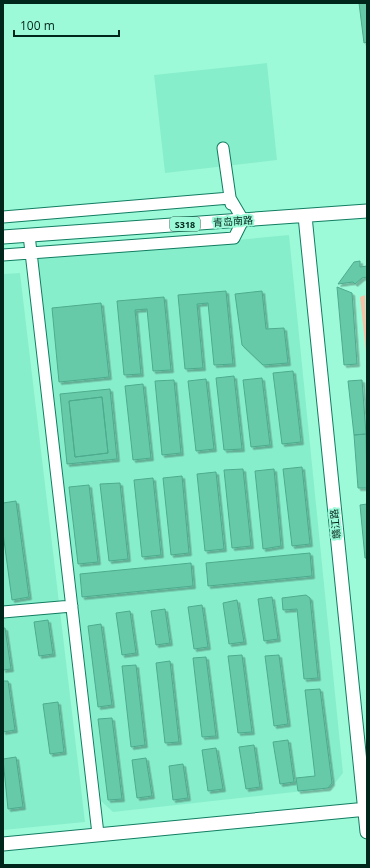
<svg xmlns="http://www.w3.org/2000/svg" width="370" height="868" font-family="'Open Sans','Noto Sans SC',sans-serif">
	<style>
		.built { fill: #87eecb }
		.green { fill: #f6c3a7 }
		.building { fill: #66caa9; stroke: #4dab8d; fill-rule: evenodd; filter: url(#shadow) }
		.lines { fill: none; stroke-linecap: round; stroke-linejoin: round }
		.minor-casing { stroke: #117d61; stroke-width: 13 }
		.major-casing { stroke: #117d61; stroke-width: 15 }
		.minor { stroke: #fff; stroke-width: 11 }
		.major { stroke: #fff; stroke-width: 13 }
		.labels { text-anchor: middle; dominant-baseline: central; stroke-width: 4; stroke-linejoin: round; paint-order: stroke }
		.shield { fill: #9dfad9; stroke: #2f6553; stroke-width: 1 }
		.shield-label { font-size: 9px; font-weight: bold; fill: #00251a }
		.street-label { font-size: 10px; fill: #00251a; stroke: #9dfad9 }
	</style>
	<defs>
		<filter id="shadow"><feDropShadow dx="2.5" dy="2.5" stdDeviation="0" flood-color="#0004"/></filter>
	</defs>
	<rect width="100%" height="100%" fill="#9dfad9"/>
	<path class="built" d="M267,63l10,97 -112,13 -11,-98z
		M289,235l54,538 -12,15 -218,24 -12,-11 -64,-542z
		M20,273l65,549 -82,8v-556z"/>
	<path class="green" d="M365,295l2,66 -7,-64z"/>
	<path class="building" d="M359,3h8v39l-3,1z
		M360,261v6l7,-1v11l-5,1 -7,6 -2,-2 -15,2 16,-22z
		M337,287l15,6 5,71 -13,1z
		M226,291l7,73 -19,1 -6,-62 -11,1 6,64 -18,1 -7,-74z
		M262,291l4,38 18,-1 4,35 -25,2 -21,-20 -7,-51z
		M164,297l7,73 -18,1 -6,-62 -12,1 6,64 -17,1 -7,-74z
		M101,303l8,74 -50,5 -7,-74z
		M293,371l8,71 -19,2 -9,-71z
		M234,376l8,73 -18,1 -8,-72z
		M262,378l8,67 -19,2 -8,-67z
		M206,379l8,70 -18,2 -8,-70z
		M174,380l7,73 -19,2 -7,-74z
		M362,380l4,54 -12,1 -6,-54z
		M143,384l8,74 -18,2 -8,-74z
		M110,389l7,70 -50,5 -7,-70zM102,397l6,56 -33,4 -6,-56z
		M102,397l6,56 -33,4 -6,-56z
		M366,434l1,54h-9l-4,-53z
		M302,467l8,77 -18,2 -9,-77z
		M243,469l8,77 -19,2 -8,-78z
		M274,469l7,77 -18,3 -8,-78z
		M216,472l8,77 -19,2 -8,-77z
		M182,476l7,77 -18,2 -8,-77z
		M153,478l8,77 -19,2 -8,-77z
		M120,483l8,76 -19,2 -9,-77z
		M89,485l9,77 -20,2 -9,-77z
		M16,501l13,96 -17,3 -9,-67v-30z
		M367,504v54h-2l-5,-53z
		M310,553l2,23 -104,10 -2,-23z
		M191,563l2,23 -111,11 -2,-23z
		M306,595l4,3 8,80 -14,1 -7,-70 -14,1 -1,-12z
		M272,597l6,42 -14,2 -6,-42z
		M237,600l7,42 -15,2 -6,-41z
		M202,605l6,42 -14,2 -6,-42z
		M165,609l5,34 -14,2 -5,-34z
		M130,611l6,42 -14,2 -6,-42z
		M48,620l5,34 -14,2 -5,-34z
		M101,624l11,81 -14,2 -10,-81z
		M3,628h2l6,41 -8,1z
		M242,655l10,77 -14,1 -10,-77z
		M279,655l9,69 -14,2 -9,-70z
		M206,657l10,79 -14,1 -9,-79z
		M170,661l9,81 -14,1 -9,-80z
		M136,665l9,80 -14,2 -9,-81z
		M3,681h5l7,49 -12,2z
		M320,689l12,94 -4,5 -30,3 -2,-13 19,-2 -10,-86z
		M58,702l6,50 -14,2 -7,-50z
		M112,718l10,81 -14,1 -10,-81z
		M288,740l6,42 -14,2 -7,-42z
		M254,745l6,42 -14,2 -7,-42z
		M216,748l7,41 -15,2 -6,-41z
		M16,757l7,50 -15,2 -5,-50z
		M146,758l6,38 -15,2 -5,-38z
		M183,764l5,34 -15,2 -4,-34z"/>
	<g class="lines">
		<defs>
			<path id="minor" d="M223,148l8,56
				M3,217l227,-19 13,22 -9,18 -231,17
				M29,235l69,599
				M3,612l69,-6"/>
			<path id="major" d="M305,216l62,616
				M3,237l364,-26
				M3,844l364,-35"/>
		</defs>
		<use href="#minor" class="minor-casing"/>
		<use href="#major" class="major-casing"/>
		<use href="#minor" class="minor"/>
		<use href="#major" class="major"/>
	</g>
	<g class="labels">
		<rect class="shield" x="170" y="217" width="30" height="14" rx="3"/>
		<g class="shield-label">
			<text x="185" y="224">S318</text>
		</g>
		<g class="street-label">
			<text transform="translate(233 221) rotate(-4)">青岛南路</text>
			<text transform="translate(335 524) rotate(-96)">赣江路</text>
		</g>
	</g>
	<rect width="370" height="868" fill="none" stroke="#00251a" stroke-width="8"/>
	<path d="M14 30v6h105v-6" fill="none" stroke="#00251a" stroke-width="2"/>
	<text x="20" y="30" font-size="12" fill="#00251a" stroke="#9dfad9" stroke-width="3" paint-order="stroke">100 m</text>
</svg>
